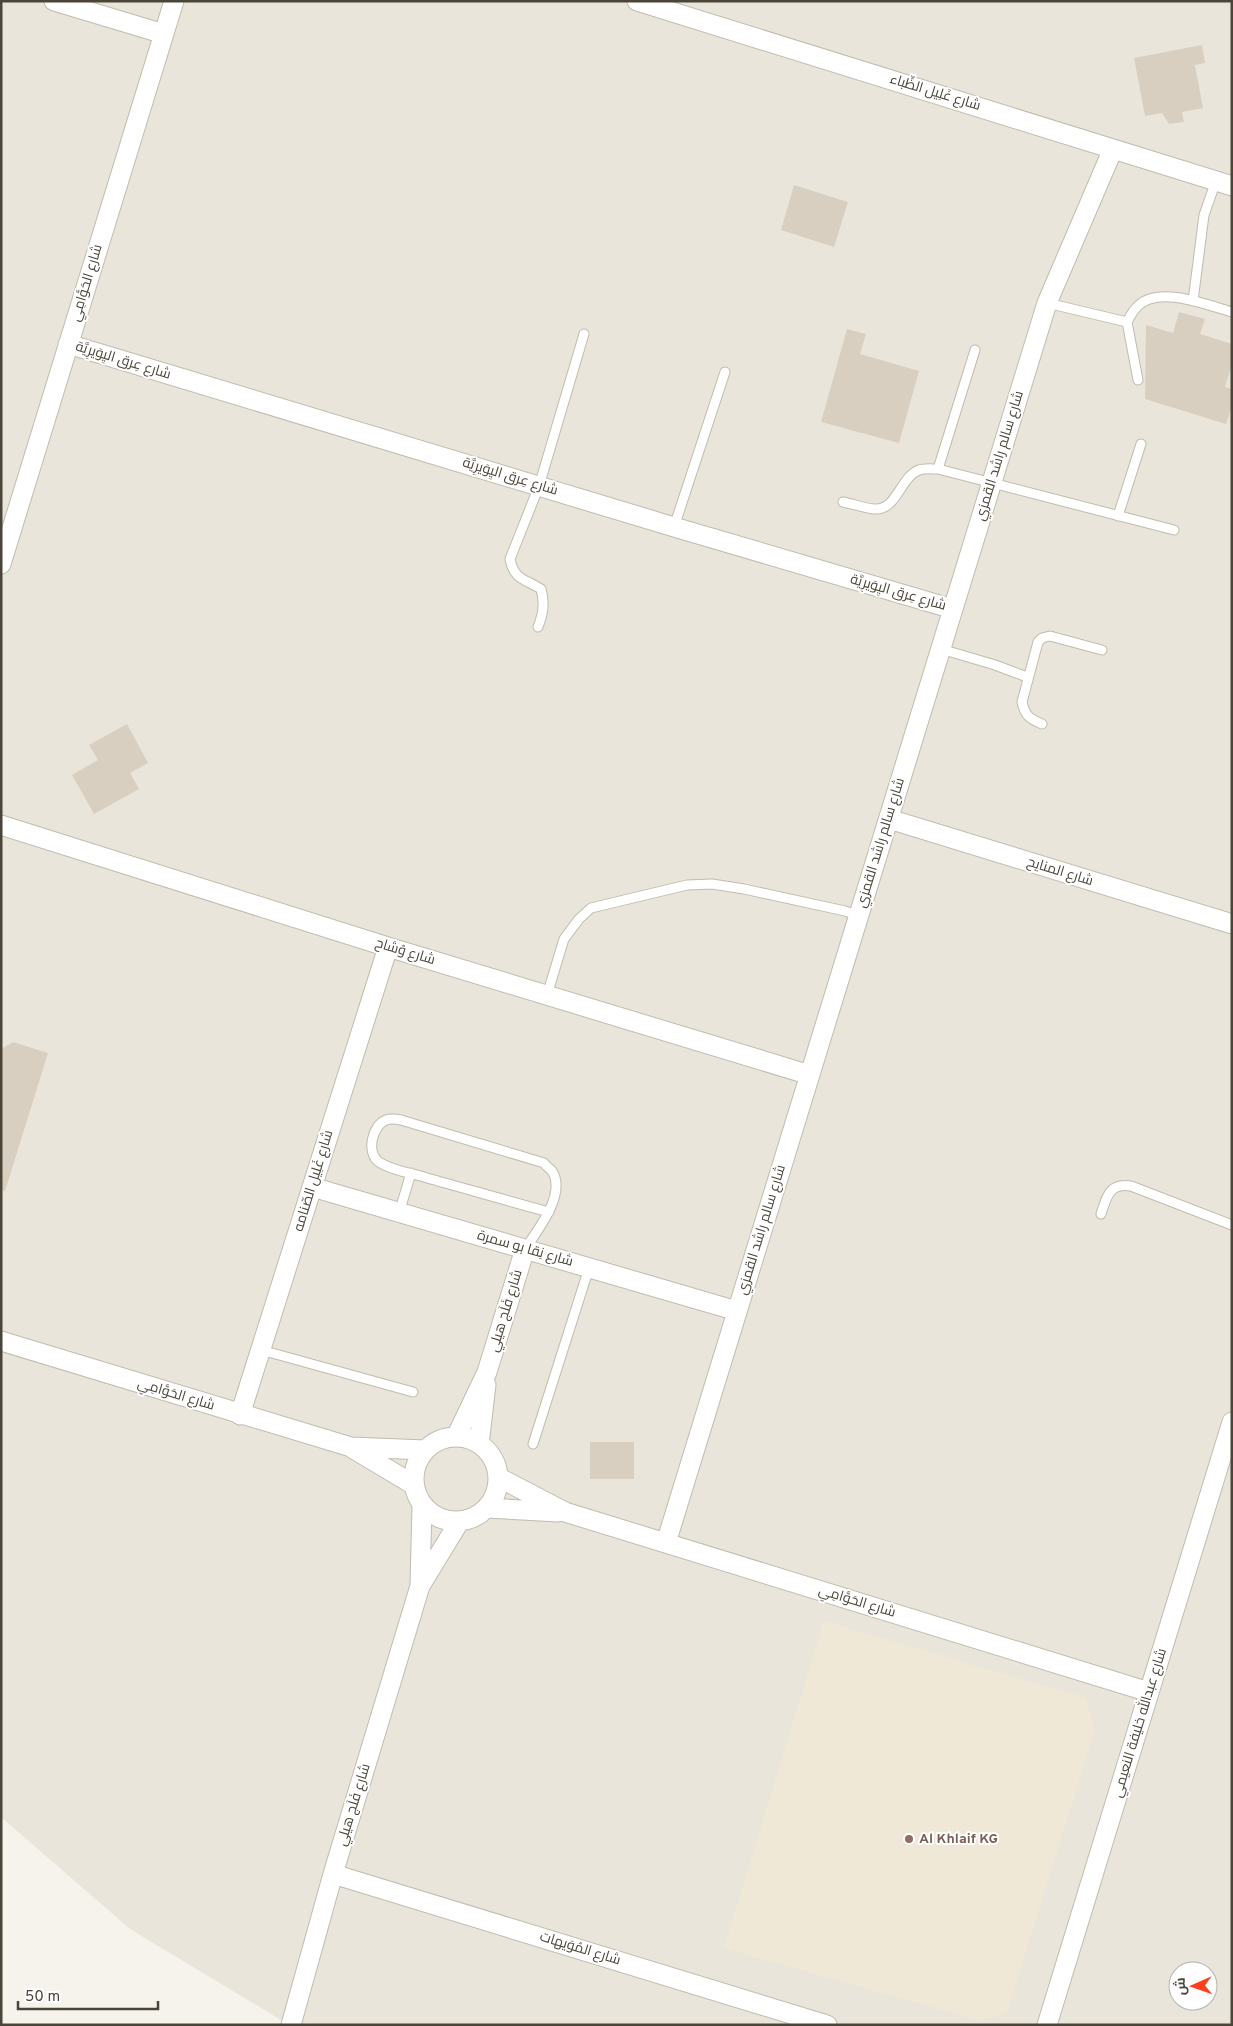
<svg xmlns="http://www.w3.org/2000/svg" width="1233" height="2026" font-family="Overpass,Cairo,sans-serif">
	<style>
		.residential { fill: #eae5da; fill-rule: evenodd }
		.education { fill: #efe8d6 }
		.building { fill: #d8cfc1 }
		.lines { fill: none; stroke-linecap: round; stroke-linejoin: round }
		.lane-casing { stroke: #c2bbae; stroke-width: 11 }
		.street-casing { stroke: #c2bbae; stroke-width: 21 }
		.lane { stroke: #fff; stroke-width: 9 }
		.street { stroke: #fff; stroke-width: 19 }
		.education-dot { fill: #8d6e63; stroke: #fff; stroke-width: 2 }
		.labels { text-anchor: middle; dominant-baseline: central; stroke-width: 4; stroke-linejoin: round; paint-order: stroke }
		.street-label { font-size: 14px; fill: #4b4439; stroke: #fff }
		.education-label { font-size: 14px; font-weight: bold; fill: #785e54; stroke: #fff; text-anchor: start }
	</style>
	<rect width="100%" height="100%" fill="#f6f3ec"/>
	<path class="residential" d="M1,1h1231v2024h-943l-159,-96 -129,-112zM1178,1971h30v30h-30z"/>
	<path class="education" d="M824,1621l261,77 10,31 -88,283 -27,9 -256,-73z"/>
	<path class="building" d="M1202,45l3,18 -10,2 8,43 -21,4 2,10 -15,2 -7,-11 -17,3 -11,-58z
		M794,185l54,17 -14,45 -53,-17z
		M1179,312l26,7 -5,15 32,10v20l-7,23 7,2v17l-6,18 -81,-25 1,-74 27,8z
		M847,329l19,5 -6,20 59,17 -20,72 -78,-21z
		M127,724l21,39 -18,10 9,16 -45,25 -22,-39 26,-15 -9,-15z
		M13,1042l35,11 -43,138 -4,-1v-141z
		M590,1442h44v37h-44z"/>
	<g class="lines">
		<defs>
			<path id="lane" d="M1193,301l11,-86 12,-34
				M1047,303l80,19
				M1138,380l-11,-58c3,-5 6,-12 11,-16 20,-21 70,-1 94,6
				M938,469l37,-119
				M843,502c10,2 21,6 31,7 23,2 26,-32 45,-39 5,-2 13,-1 19,-1l236,61
				M1118,516l23,-72
				M674,527l51,-155
				M538,627c5,-13 7,-23 3,-38 -16,-10 -27,-9 -31,-30l29,-73 45,-152
				M941,649l54,16 32,12
				M1042,724c-12,-5 -17,-8 -20,-22l16,-60 4,-4 8,-2 52,14
				M547,995l17,-56 15,-20 12,-11 96,-23 25,-1 32,5 101,22 14,5
				M399,1213l12,-40
				M1101,1214c6,-18 8,-31 30,-28l101,39
				M525,1249c12,-18 42,-55 27,-78 -2,-2 -6,-5 -8,-8l-143,-43c-5,-1 -10,-2 -15,0 -14,5 -20,33 -7,42 13,9 33,11 48,16 40,11 81,23 122,34
				M261,1350l152,42
				M533,1444l56,-176"/>
			<path id="street" d="M54,1l110,33
				M637,1l595,185
				M68,344l606,183 279,82
				M1,564l173,-563
				M889,819l343,105
				M1,825l387,122 422,128
				M312,1187l425,124
				M1,1341l350,106 74,3
				M240,1415l148,-468
				M414 1479a42 42 0 1 1 84 0a42 42 0 1 1-84 0Z
				M456,1437l31,-65 38,-123
				M479,1444l7,-59
				M352,1448l62,37
				M498,1477l67,35 584,180
				M487,1508l71,4
				M666,1543l381,-1240 66,-154
				M420,1585l2,-80
				M333,1874l494,151
				M291,2025l42,-151 87,-288 39,-64
				M1047,2025l185,-603"/>
		</defs>
		<use href="#lane" class="lane-casing"/>
		<use href="#street" class="street-casing"/>
		<use href="#lane" class="lane"/>
		<use href="#street" class="street"/>
	</g>
	<circle class="education-dot" cx="909" cy="1839" r="5"/>
	<g class="labels">
		<g class="street-label">
			<text transform="translate(935 93) rotate(17)">شارع غَلِيل الظِّباء</text>
			<text transform="translate(87 283) rotate(-73)">شارع الحَوَّامِي</text>
			<text transform="translate(123 361) rotate(17)">شارع عِرق اليِوَيرِيَّة</text>
			<text transform="translate(1000 456) rotate(-73)">شارع سالم راشد القمزي</text>
			<text transform="translate(510 477) rotate(17)">شارع عِرق اليِوَيرِيَّة</text>
			<text transform="translate(898 593) rotate(16)">شارع عِرق اليِوَيرِيَّة</text>
			<text transform="translate(881 843) rotate(-73)">شارع سالم راشد القمزي</text>
			<text transform="translate(1060 872) rotate(17)">شارع المنايح</text>
			<text transform="translate(405 952) rotate(17)">شارع وُشاح</text>
			<text transform="translate(314 1181) rotate(-73)">شارع غَلِيل الصّنامه</text>
			<text transform="translate(762 1230) rotate(-73)">شارع سالم راشد القمزي</text>
			<text transform="translate(525 1249) rotate(16)">شارع نِقا بو سمرة</text>
			<text transform="translate(506 1311) rotate(-73)">شارع فَلَج هيلي</text>
			<text transform="translate(176 1395) rotate(17)">شارع الحَوَّامِي</text>
			<text transform="translate(857 1602) rotate(17)">شارع الحَوَّامِي</text>
			<text transform="translate(1140 1723) rotate(-73)">شارع عبدالله خليفة النعيمي</text>
			<text transform="translate(354 1805) rotate(-73)">شارع فَلَج هيلي</text>
			<text transform="translate(580 1949) rotate(17)">شارع المُوَيهات</text>
		</g>
		<g class="education-label">
			<text x="919" y="1839">Al Khlaif KG</text>
		</g>
	</g>
	<rect width="1233" height="2026" fill="none" stroke="#4b4439" stroke-width="5"/>
	<g transform="translate(1193 1986) rotate(268)"><circle r="24" fill="#ffffff" stroke="#b7b4b0"/>
	<path d="M0-4L9 19L0 12L-9 19Z" fill="#fc3f1d"/>
	<text y="-8" font-size="14" font-weight="bold" text-anchor="middle" fill="#4b4439">ش</text>
	</g>
	<path d="M18 2001v8h140v-8" fill="none" stroke="#4b4439" stroke-width="2.5"/>
	<text x="25" y="2001" font-size="15" fill="#4b4439" stroke="#ffffff" stroke-width="4" paint-order="stroke">50 m</text>
</svg>
